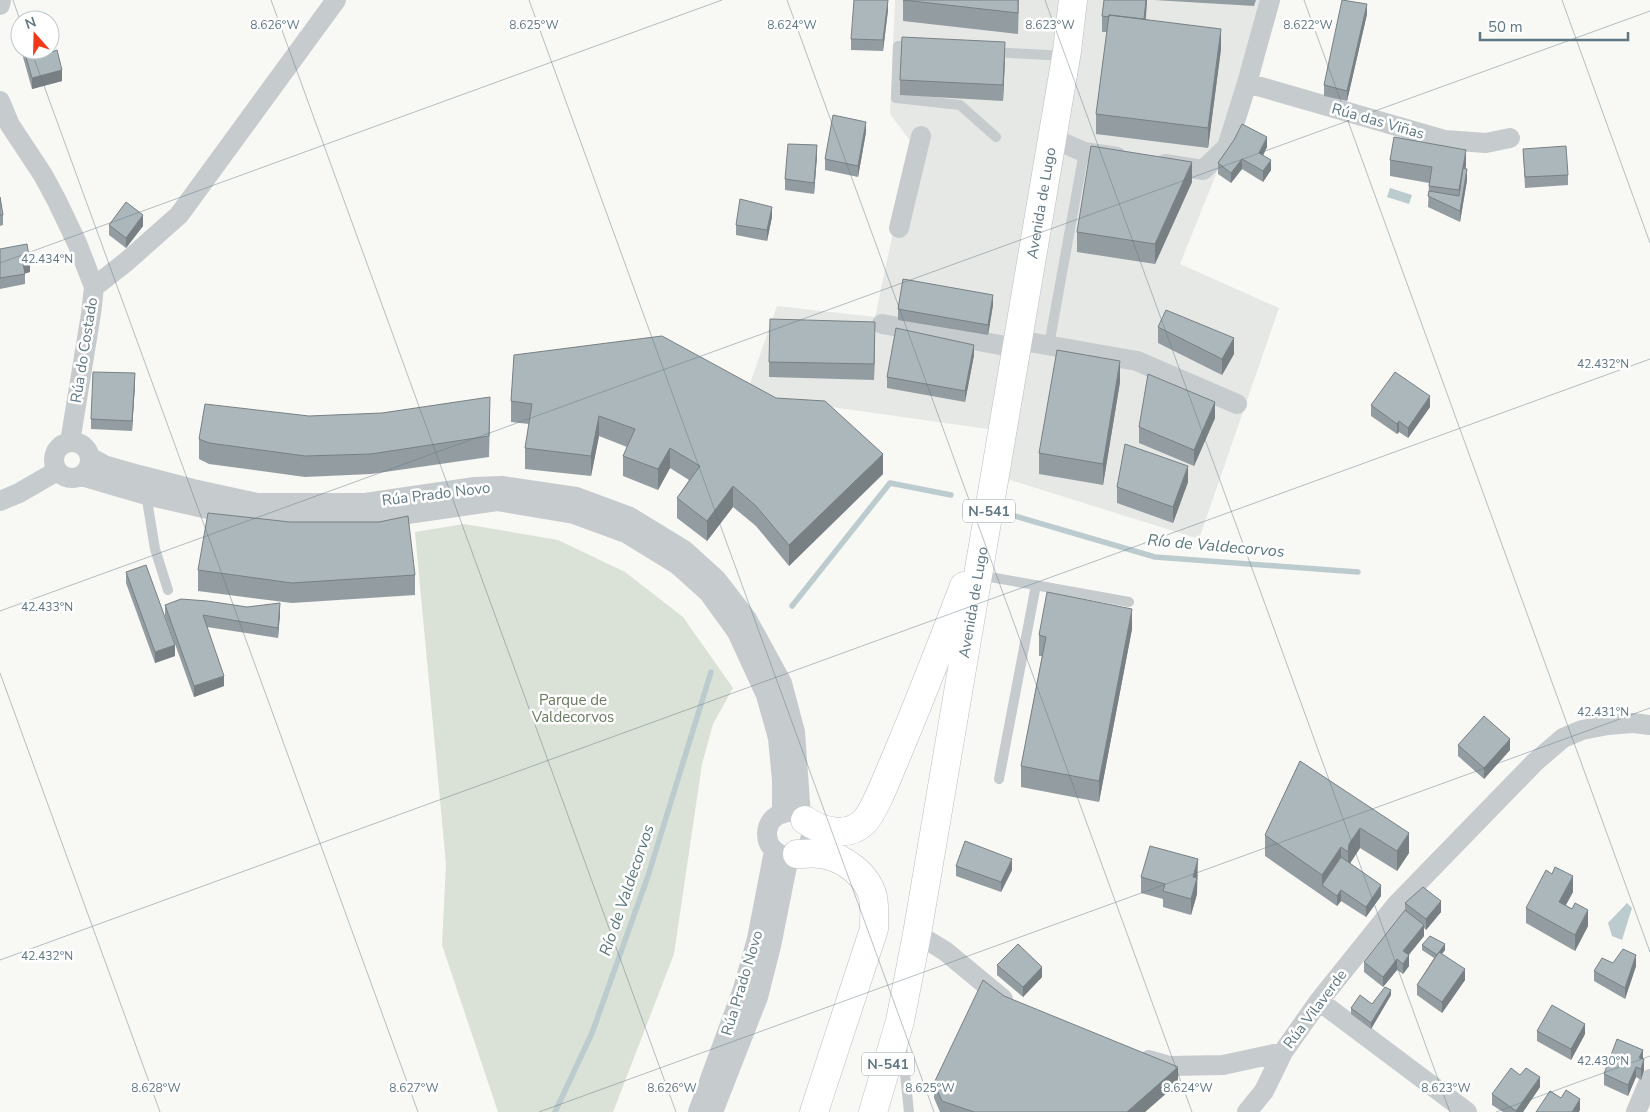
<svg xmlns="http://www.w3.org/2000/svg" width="1650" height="1112" font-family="'Nunito Sans',sans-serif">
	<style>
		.built { fill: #e6e8e6 }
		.green { fill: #dae1d6 }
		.water { fill: #bccbce }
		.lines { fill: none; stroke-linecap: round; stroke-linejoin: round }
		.stream { stroke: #bccbce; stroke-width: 5.5 }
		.trunk-casing { stroke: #babec1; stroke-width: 29 }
		.service { stroke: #c6cbce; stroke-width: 10 }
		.minor { stroke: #c6cbce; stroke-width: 20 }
		.trunk { stroke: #fff; stroke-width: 28 }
		.wall { fill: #939da1 }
		.shaded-wall { fill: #788083 }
		.building { fill: #abb7bb; stroke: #788083 }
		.ticks { fill: none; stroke: #607783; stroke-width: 1; stroke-opacity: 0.45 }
		.labels { text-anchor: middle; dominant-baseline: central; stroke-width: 5; stroke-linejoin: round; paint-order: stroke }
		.shield { fill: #fff; stroke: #90a0a8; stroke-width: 1 }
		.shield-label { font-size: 14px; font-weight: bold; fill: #607783 }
		.street-label { font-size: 15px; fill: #607783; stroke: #fff }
		.park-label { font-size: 15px; fill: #677a60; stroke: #fff }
		.water-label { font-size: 16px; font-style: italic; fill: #5b787d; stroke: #fff }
		.ticks-label { font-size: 12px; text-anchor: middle; fill: #607783; stroke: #fff; stroke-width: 5; stroke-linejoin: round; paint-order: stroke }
	</style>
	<rect width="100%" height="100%" fill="#f8f8f5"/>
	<path class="built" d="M895,0h375l-43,147 -47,117 99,44 -80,231 -205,-64 8,-44 -256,-36 31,-89 98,11 37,-174 -22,-29z"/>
	<path class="green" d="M464,524l94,16 67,32 58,45 50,71 -20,36 -11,40 -28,190 -61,158h-115l-56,-167 4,-81 -31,-332z"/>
	<path class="water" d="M1390,188l22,7 -3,9 -22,-7z
		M1627,903l5,5 -10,32 -10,-4 -4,-13z"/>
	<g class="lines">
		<path class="stream" d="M1015,516l140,41 203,15
			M792,606l98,-123 61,12
			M555,1112l37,-79 56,-157 63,-204"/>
		<defs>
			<g id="trunk">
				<path d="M805,820c17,12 42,18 59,2 10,-10 23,-44 29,-58 25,-59 48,-118 71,-178"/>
				<path d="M797,854c8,0 16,-1 24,0 22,3 46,20 52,43 2,11 1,21 1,32l-60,183"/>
				<path id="s1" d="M873,1112l27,-91 17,-87 150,-883 6,-51"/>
			</g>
		</defs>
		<use href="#trunk" class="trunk-casing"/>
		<path class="service" d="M915,47l-17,-1 -2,52 64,7 36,32
			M992,52l73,4
			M1049,345l35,-193
			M146,494l9,55 13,41
			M979,575l150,27
			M999,779l37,-194
			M902,1046l7,66"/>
		<path class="minor" d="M0,5l1,-5
			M1247,83l198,57 41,3 24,-5
			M0,101l10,24 33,50 14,26 20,42 17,44 -3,27 -21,128
			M1052,138l32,14 33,5
			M1165,164l38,6 24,-23 20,-64 23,-83
			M899,228l22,-92
			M94,287l32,-25 53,-47 157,-215
			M882,324l135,24
			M1018,340l119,21 100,43
			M54 460a18 18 0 1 1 36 0a18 18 0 1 1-36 0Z
			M90,457l14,8 35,10 54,14 64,14h108l110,-16 27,-1 74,11 54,20 54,33 32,29 31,40 35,64 13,49 6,84
			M81,476l65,19 110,25h110l131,-19 77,13 52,19 52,32 30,27 29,40 29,63 12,43 4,42v34
			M0,501l19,-8 38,-22
			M767 834a22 22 0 1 1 44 0a22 22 0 1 1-44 0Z
			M917,934l28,17 58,48
			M1319,1001l148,111
			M1149,1060l21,6 53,-1 60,-13 36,-51 77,-96 139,-143 28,-24 19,-8 26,-5 25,-2 17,2
			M698,1112l45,-123 14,-50 17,-88
			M713,1112l45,-115 13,-51 18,-90
			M1247,1112l17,-21 19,-39
			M1636,1112l14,-33"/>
		<use href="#trunk" class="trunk"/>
	</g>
	<path class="wall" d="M903,0h116l-1,34 -115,-13z
		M1104,0h43l-1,19 75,30 -13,99 -112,-14v-20l11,-82h-5v-16z
		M1154,0h102l-2,6z
		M888,10l-5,41 -32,-1v-11z
		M1367,14l-20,87 -23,-5v-11z
		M21,50h29l2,2 10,29 -30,8z
		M1005,58l-2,43 -103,-6v-15z
		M866,132l-8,45 -33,-7v-11z
		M1234,140l33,7 -4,8 8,15 -8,12 -21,-13 -11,14 -13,-9v-11z
		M1523,149l45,26v10l-43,3z
		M817,156l-3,38 -29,-4v-11z
		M1390,160l76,5 -1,4 2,11 -7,42 -32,-15 1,-24 -39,-7z
		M1192,182l-37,82 -78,-12v-20z
		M0,197l3,18v10l-3,1z
		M772,217l-5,24 -31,-6v-10z
		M109,225l34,1 -17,22 -17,-13z
		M0,249l30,23 -5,1v11l-25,5z
		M993,305l-5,30 -90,-15v-11z
		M1158,327l76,27 -12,21 -64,-32z
		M875,338l-1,42 -105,-3v-15z
		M514,355l369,119 -94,92 -33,-40 -23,-19 -26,34 -30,-23v-20l12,-18 -19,-12 -12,22 -35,-14v-20l4,-9 -28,-11 -8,40 -66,-7v-21l4,-24 -18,-2v-21z
		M974,355l-9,47 -78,-14v-11z
		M1120,382l-17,103 -64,-11v-21z
		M135,384l-3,47 -41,-2v-10z
		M1371,405l59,2 -22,31 -9,-6 -2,2 -26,-18z
		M309,416l181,2 -1,39 -118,17 -66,3 -96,-13 -10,-5v-20z
		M1215,418l-21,48 -55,-23v-16z
		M1188,482l-15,41 -56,-20v-16z
		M290,522l125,53v20l-123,8 -94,-12v-21z
		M126,572l49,84 -20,7 -29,-80z
		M165,605l115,8 -2,25 -71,-11 17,59 -30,11 -29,-81z
		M1132,629l-33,173 -78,-15v-21l21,-110h-3v-21z
		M1458,745l52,5 -26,29 -26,-23z
		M1300,761l109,92 -12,18 -37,-23 -10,15 31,33 -15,21 -25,-16 -4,5 -72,-50v-21z
		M956,866l56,4 -11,22 -45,-16z
		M1198,875l-1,3v16l-6,21 -28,-8v-8l-22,-6v-16z
		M1573,892l-7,13 6,4 16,17 -13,25 -49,-28v-15z
		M1405,903l36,9 -15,18 -2,-2v8l-15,19v11l-6,8 -6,-4 -14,17 -19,-15v-10l41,-52z
		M1422,945l23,5 -3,4 23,26 -23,33 -25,-18v-10l17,-27 -12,-8z
		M1613,963l23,3 -11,33 -31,-18v-10z
		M997,965l45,12 -19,20 -26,-22z
		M1391,995l-20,34 -20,-15v-6l21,-4z
		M1004,996l174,87 -33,29h-205l-6,-14v-15z
		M1537,1031l48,3 -14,26 -34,-19z
		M1643,1059l1,11 -3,10 -5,-3 -8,19 -24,-11v-11z
		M1520,1075l20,12 -17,25h-20l-11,-7v-11z"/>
	<path class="shaded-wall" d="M888,0v10l-5,41v-11z
		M1146,0h1l-3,36v-15z
		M1367,4v10l-20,87v-10z
		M1221,29v20l-13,99v-20z
		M1005,42v16l-2,43v-16z
		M62,70v11l-30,8v-11z
		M866,122v10l-8,45v-11z
		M1267,137v10l-8,17v-11z
		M817,145v11l-3,38v-11z
		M1466,150v15l-7,41v-16z
		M1242,159v10l-11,14v-10z
		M1271,160v10l-8,12v-11z
		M1192,162v20l-37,82v-20z
		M1467,169v11l-7,42v-11z
		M772,207v10l-5,24v-11z
		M143,215v11l-17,22v-10z
		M30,262v10l-7,2v-11z
		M993,295v10l-5,30v-10z
		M875,322v16l-1,42v-16z
		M1234,338v16l-12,21v-16z
		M974,345v10l-9,47v-11z
		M1120,361v21l-17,103v-21z
		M135,373v11l-3,47v-10z
		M1430,396v11l-22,31v-10z
		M1215,402v16l-21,48v-16z
		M599,416v20l-8,40v-20z
		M1399,421v11l-2,2v-10z
		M670,448v20l-12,22v-21z
		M883,454v20l-94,92v-21z
		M1188,466v16l-15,41v-16z
		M733,486v21l-26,34v-20z
		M280,603v10l-2,25v-10z
		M1132,609v20l-33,173v-21z
		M175,645v11l-20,7v-11z
		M224,676v10l-30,11v-11z
		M1510,739v11l-26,29v-11z
		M1360,828v20l-11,17 -1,8v-21l1,-8z
		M1409,833v20l-12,18v-20z
		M1341,847v21l-19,17v-10z
		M1012,859v11l-11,22v-10z
		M1198,859l-1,35 -6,21v-16l2,-22z
		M1573,876v16l-14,25v-15z
		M1381,885v11l-15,21v-10z
		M1341,890v11l-4,5v-10z
		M1441,901v11l-15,18v-11z
		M1588,910v16l-13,25v-16z
		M1424,925v11l-21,25v-10z
		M1445,944v6l-8,10v-5z
		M1409,955v11l-6,8v-10z
		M1636,955v11l-11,33v-11z
		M1397,959v11l-14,17v-10z
		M1042,967v10l-19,20v-10z
		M1465,969v11l-23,33v-11z
		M1391,990v5l-20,34v-6z
		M1585,1024v10l-14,26v-11z
		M1643,1050v10l-4,-2z
		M1644,1059v11l-3,10v-11z
		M1178,1067v16l-33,29h-18z
		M1636,1067v10l-8,19v-11z
		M1540,1077v10l-17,25h-7v-1z
		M1580,1099v11l-1,2h-7z"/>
	<path class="building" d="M854,0h34l-5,40 -32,-1z
		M903,0h115v13z
		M1104,0h42l-2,19 -35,-4v2l-7,-1z
		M1342,0l25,4 -20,87 -23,-6z
		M1109,15l112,14 -13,99 -112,-14z
		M902,37l103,5 -2,43 -103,-5z
		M50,43l2,9 5,-2 5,20 -30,8 -8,-28h26z
		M833,115l33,7 -8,44 -33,-7z
		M1242,124l25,13 -8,16 12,7 -8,11 -21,-12 -11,14 -13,-10 16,-23z
		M1394,137l72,13 -7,40 -30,-4 3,-19 -42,-7z
		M788,144l29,1 -3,38 -29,-4z
		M1091,146l101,16 -37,82 -78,-12z
		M1566,146l2,29 -43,2 -2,-28z
		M1463,168l4,1 -7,42 -32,-15 1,-5 30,5z
		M0,197l3,18h-3z
		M740,199l32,8 -5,23 -31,-5z
		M126,202l17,13 -17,23 -17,-13z
		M27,244l3,18 -7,1 2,11 -25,4v-29z
		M903,279l90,16 -5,30 -90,-16z
		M1166,310l68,28 -12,21 -64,-32z
		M770,319l105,3 -1,42 -105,-2z
		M896,328l78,17 -9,46 -78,-14z
		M662,336l114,62 49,3 58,53 -94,91 -33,-39 -23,-20 -26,35 -30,-23 23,-32 -30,-18 -12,21 -35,-13 12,-27 -36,-13 -8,40 -66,-8 7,-44 -21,-3 3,-46z
		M1057,350l63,11 -17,103 -64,-11z
		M93,372l42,1 -3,48 -41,-2z
		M1395,372l35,24 -22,32 -9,-7 -2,3 -26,-19z
		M1148,374l67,28 -21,48 -55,-23z
		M490,397l-1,39 -118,18 -66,2 -96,-13 -10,-4 6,-35 104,12 73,-3z
		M1125,444l63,22 -15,41 -56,-20z
		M208,513l82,9h89l29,-6 7,59 -123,8 -94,-13z
		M146,565l29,80 -20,7 -29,-80z
		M1047,592l85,17 -33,172 -78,-15 25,-129 -7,-2z
		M181,599l26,2 40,6 33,-4 -2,25 -75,-13 21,61 -30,10 -29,-81z
		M1484,716l26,23 -26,29 -26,-23z
		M1300,761l109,72 -12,18 -37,-23 -11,16 -1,8 -7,-5 -19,28 -57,-40z
		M965,841l47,18 -11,23 -45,-16z
		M1150,846l48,13 -5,18 4,1 -6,21 -28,-8 2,-7 -24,-7z
		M1341,857l40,28 -15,22 -25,-17 -4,6 -15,-11z
		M1555,867l18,9 -14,26 13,7 3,-6 13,7 -13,25 -49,-27 20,-38 6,4z
		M1423,887l18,14 -15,18 -21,-16z
		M1405,910l19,15 -21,26 6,4 -6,9 -6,-5 -14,18 -19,-15z
		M1430,936l15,8 -8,11 -15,-10z
		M1018,944l24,23 -19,20 -26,-22z
		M1623,949l13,6 -11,33 -31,-17 8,-13 11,5z
		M1439,952l26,17 -23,33 -25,-17z
		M983,980l21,16 174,71 -51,45h-153l-32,-11 -8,-18z
		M1385,987l6,3 -20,33 -20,-15 9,-13 12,9z
		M1552,1005l33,19 -14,25 -34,-18z
		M1617,1039l26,11 -4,8 5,1 -3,10 -5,-2 -8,18 -24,-11z
		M1511,1068l9,7 6,-7 14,9 -24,34 -24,-17z
		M1566,1090l14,9 -8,13h-36l14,-21 11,7z"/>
	<path class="ticks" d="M13,0l7,20M271,0l405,1112M529,0l405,1112M787,0l405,1112M1045,0l405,1112M1304,0l346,952M1562,0l88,243M31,50l387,1062M0,263l722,-263M0,611l1650,-600M0,673l160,439M0,960l1650,-601M539,1112l1111,-404M1496,1112l154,-56"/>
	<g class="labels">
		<g class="shield">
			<rect x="963" y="499.5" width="52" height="23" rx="4"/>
			<rect x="862" y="1052.5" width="52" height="23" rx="4"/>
		</g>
		<g class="shield-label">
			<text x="989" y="511">N-541</text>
			<text x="888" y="1064">N-541</text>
		</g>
		<g class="street-label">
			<text transform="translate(1378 121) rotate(16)">Rúa das Viñas</text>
			<text stroke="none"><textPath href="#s1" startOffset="925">Avenida de Lugo</textPath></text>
			<text transform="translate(84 350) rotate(-81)">Rúa do Costado</text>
			<text transform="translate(436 494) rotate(-7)">Rúa Prado Novo</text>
			<text stroke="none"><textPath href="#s1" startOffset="520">Avenida de Lugo</textPath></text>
			<text transform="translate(742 983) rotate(-73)">Rúa Prado Novo</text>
			<text transform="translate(1315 1009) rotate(-53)">Rúa Vilaverde</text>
		</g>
		<g class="park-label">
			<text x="573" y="700">Parque de<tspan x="573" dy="17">Valdecorvos</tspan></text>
		</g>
		<g class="water-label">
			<text transform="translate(1216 546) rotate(5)">Río de Valdecorvos</text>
			<text transform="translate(627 890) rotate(-71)">Río de Valdecorvos</text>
		</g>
	</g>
	<g class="ticks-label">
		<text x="275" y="29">8.626°W</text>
		<text x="534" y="29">8.625°W</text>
		<text x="792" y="29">8.624°W</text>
		<text x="1050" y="29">8.623°W</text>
		<text x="1308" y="29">8.622°W</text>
		<text x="47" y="263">42.434°N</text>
		<text x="1603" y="368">42.432°N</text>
		<text x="47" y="611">42.433°N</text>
		<text x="1603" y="716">42.431°N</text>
		<text x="47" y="960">42.432°N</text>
		<text x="1603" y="1065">42.430°N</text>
		<text x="156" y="1092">8.628°W</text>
		<text x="414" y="1092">8.627°W</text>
		<text x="672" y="1092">8.626°W</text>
		<text x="930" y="1092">8.625°W</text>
		<text x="1188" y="1092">8.624°W</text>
		<text x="1446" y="1092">8.623°W</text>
	</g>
	<g transform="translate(35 35) rotate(340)"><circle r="24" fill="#ffffff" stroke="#bfc9cd"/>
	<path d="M0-4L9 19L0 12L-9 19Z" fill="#f3371a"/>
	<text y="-8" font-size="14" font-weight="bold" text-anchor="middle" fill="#607783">N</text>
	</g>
	<path d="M1480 32v8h148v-8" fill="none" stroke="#607783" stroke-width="2.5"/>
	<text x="1488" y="32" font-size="15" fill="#607783" stroke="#ffffff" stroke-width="4" paint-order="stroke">50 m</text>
</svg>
